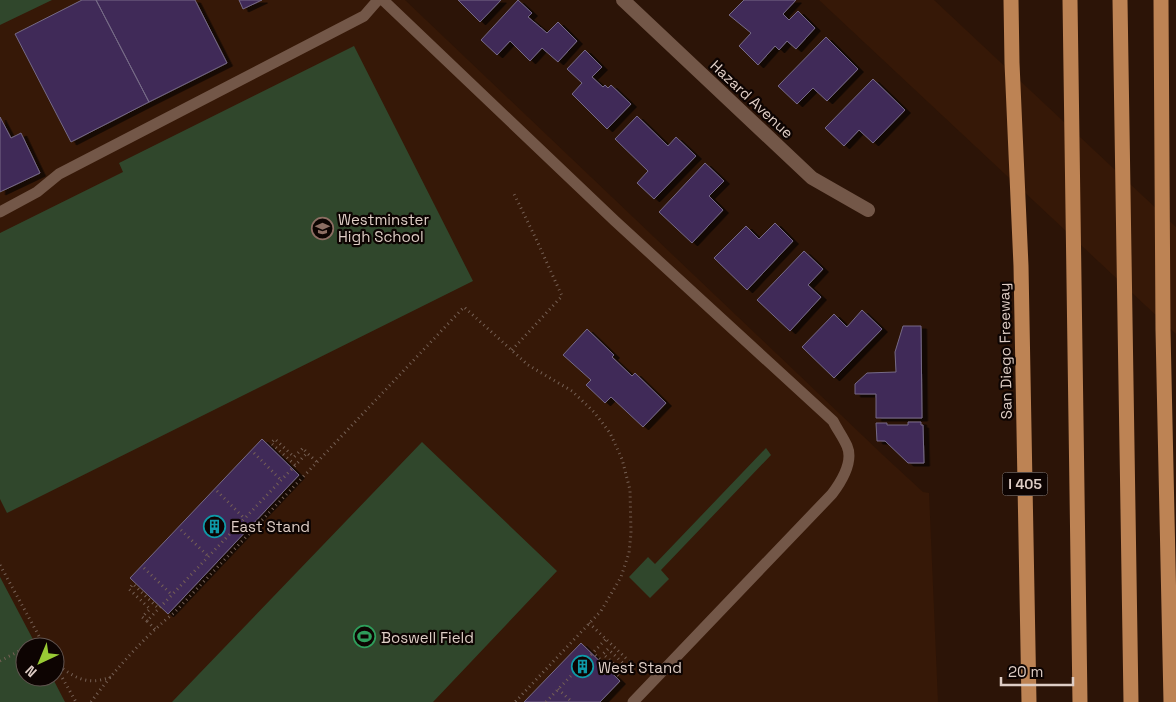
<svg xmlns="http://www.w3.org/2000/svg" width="1176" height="702" font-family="'Space Grotesk',sans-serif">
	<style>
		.built { fill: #361807; fill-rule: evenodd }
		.green { fill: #30472c }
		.building { fill: #402b59; stroke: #766a86; filter: url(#shadow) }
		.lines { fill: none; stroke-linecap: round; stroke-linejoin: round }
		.path { stroke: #766156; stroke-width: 3; stroke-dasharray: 1 4; stroke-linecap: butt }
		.service { stroke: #735748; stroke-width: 11 }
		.minor { stroke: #735748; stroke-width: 14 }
		.motorway { stroke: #bd8354; stroke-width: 15 }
		.labels { text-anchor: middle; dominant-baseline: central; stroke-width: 4.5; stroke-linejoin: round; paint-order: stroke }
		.shield { fill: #0d0402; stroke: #9f918a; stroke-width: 1 }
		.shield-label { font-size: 14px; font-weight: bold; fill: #decdc5 }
		.street-label { font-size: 15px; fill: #decdc5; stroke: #0d0402 }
		.poi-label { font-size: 15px; fill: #decdc5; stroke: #0d0402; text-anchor: start }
	</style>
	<defs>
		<filter id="shadow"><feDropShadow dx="5.5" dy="3" stdDeviation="0" flood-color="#0009"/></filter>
	</defs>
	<rect width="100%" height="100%" fill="#2c1407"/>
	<path class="built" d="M0,0h405l479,456 39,36 6,1 9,209h-938zM25,647h30v30h-30z
		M819,0h115l242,227v107z"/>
	<path class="green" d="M0,0h52l-52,25z
		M354,46l119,235 -466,232 -7,-14v-266l123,-61 -4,-9z
		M422,442l135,129 -124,131h-261z
		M766,448l5,7 -110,115 8,9 -19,19 -21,-21 19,-20 7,7z
		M0,577l37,70h-12v30h27l13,25h-65z"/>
	<path class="building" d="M82,0h14l53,102 -78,40 -56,-108z
		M96,0h99l32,63 -78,39z
		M239,0h23l-19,9z
		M458,0h43l-21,22z
		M518,0l14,13 -4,4 19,16 11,-11 19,19 -19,21 -16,-14 -12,13 -20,-20 -13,14 -16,-15z
		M744,0h52l-13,14 6,6 9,-9 17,17 -19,21 -9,-8 -8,9 -4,-4 -17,19 -19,-19 12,-13 -22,-18z
		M826,37l32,32 -31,32 -14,-13 -16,16 -19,-18z
		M585,50l17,17 -10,10 11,10 2,-2 3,3 3,-3 20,19 -24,25 -35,-35 10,-11 -15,-14z
		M873,79l32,31 -32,33 -14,-13 -15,16 -19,-18z
		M637,116l31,30 8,-9 20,19 -42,43 -17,-16 11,-12 -33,-32z
		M0,117l11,21 10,-5 19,40 -40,19z
		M705,163l19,18 -15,15 14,14 -31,33 -33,-31z
		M775,223l18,18 -46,49 -33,-32 32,-32 13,13z
		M804,251l19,18 -15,16 13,12 -31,34 -33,-31z
		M862,310l20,19 -48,49 -32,-31 32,-33 13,13z
		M903,326h18l1,92h-46v-24h-21v-10l12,-11 29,-1 -1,-20z
		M587,329l27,26 -2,2 20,19 3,-3 31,30 -23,24 -32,-30 -6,6 -19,-18 5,-5 -28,-25z
		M908,422h13v3h2l1,38h-16l-23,-22h-8l-1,-18h11v2h21z
		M262,439l37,36 -131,139 -38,-36z
		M581,643l39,38 -20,21h-76z"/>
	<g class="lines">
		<path class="path" d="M512,350l50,-54 -25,-55 -23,-47
			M254,453l27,27
			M295,465l-24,-22 4,-4 19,18 9,-9 4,5
			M217,491l28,28
			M181,530l28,27
			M0,565l45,82
			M144,568l28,27
			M147,621l-5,-4 8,-8 -21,-20 4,-5 26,25
			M589,623l42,40 -4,4 -19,-18 -5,5 20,18 -4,4 -26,-23
			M155,629l-8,-8 160,-168 10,9
			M28,647l13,-7
			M0,661l25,-13
			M55,663c20,15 32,23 56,14
			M55,665l21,37
			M558,689l14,13
			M91,702c22,-30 54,-66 83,-89l290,-306 64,58 44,26 22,21 16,21 12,26 8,31 1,43 -2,20 -8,24 -20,34 -86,91
			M546,702l60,-63"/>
		<path class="service" d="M383,0l232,221 218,200c4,8 10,16 14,25 7,16 -6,36 -15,48l-199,208
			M0,212l37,-20 22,-18 305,-158 14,-16"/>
		<path class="minor" d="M623,0l189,178 56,32"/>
		<path class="motorway" d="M1011,0l1,63 9,203 8,436
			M1070,0l10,702
			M1120,0l11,702
			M1161,0l2,330 8,372"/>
	</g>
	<defs>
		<symbol id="school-ring" viewBox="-11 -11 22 22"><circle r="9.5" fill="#0d0402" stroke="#8d6e63" stroke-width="1.5"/><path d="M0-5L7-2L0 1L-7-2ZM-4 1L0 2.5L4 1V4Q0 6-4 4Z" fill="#8d6e63"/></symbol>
		<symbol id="building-ring" viewBox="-11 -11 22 22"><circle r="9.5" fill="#0d0402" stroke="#0f9aa8" stroke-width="1.5"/><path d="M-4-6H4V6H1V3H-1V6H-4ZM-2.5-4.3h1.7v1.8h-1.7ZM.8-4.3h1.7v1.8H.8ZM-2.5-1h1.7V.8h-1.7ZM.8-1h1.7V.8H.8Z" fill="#0f9aa8"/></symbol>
		<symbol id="stadium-ring" viewBox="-11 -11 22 22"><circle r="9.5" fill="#0d0402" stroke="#2e9e5b" stroke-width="1.5"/><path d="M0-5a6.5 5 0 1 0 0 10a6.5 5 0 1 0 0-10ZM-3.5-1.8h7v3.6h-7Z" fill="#2e9e5b"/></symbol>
	</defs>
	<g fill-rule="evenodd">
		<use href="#school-ring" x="310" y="216" width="25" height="25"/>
		<use href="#building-ring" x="202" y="514" width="25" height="25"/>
		<use href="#stadium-ring" x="352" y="624" width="25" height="25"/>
		<use href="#building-ring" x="570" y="654" width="25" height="25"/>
	</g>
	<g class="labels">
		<rect class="shield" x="1002.5" y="472.5" width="45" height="23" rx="4"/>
		<g class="shield-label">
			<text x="1025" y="484">I 405</text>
		</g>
		<g class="street-label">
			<text transform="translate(752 99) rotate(43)">Hazard Avenue</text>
			<text transform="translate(1005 351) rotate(-91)">San Diego Freeway</text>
		</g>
		<g class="poi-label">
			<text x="338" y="219">Westminster<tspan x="338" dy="17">High School</tspan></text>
			<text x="231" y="526">East Stand</text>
			<text x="381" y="637">Boswell Field</text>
			<text x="598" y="667">West Stand</text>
		</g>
	</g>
	<g transform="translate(40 662) rotate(224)"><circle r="24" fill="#0d0402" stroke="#615450"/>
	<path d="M0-4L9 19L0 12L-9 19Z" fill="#99cb35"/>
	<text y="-8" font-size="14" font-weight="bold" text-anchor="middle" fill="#decdc5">N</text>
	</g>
	<path d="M1001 677v8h72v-8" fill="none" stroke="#decdc5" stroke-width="2.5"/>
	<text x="1008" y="677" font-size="15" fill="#decdc5" stroke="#0d0402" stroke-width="4" paint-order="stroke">20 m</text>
</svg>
